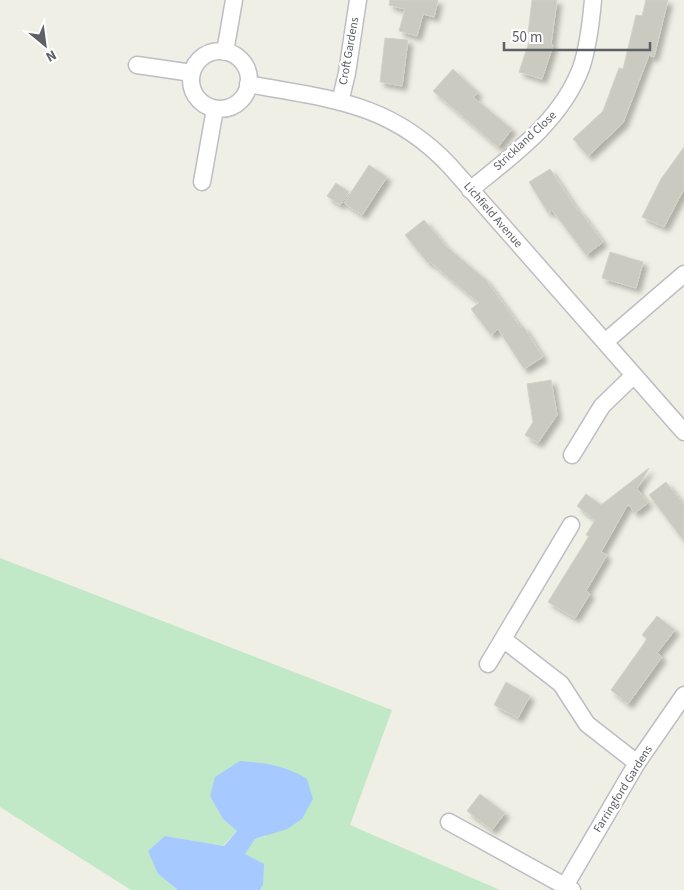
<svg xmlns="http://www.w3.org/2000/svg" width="684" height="890" font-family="'Source Sans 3',sans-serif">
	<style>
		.green { fill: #c1e8c7 }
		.water { fill: #a6caff }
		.building { fill: #cbcac1; stroke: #d5d2c3; filter: url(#shadow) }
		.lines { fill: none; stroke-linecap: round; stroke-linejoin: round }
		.minor-casing { stroke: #bdbec4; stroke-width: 19 }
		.minor { stroke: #fff; stroke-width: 16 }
		.labels { text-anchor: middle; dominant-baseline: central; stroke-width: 4.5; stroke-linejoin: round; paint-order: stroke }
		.street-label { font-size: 12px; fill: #5d6066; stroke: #fff }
	</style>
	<defs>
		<filter id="shadow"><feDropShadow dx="4.5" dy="4.5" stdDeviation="2.5" flood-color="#0004"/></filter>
	</defs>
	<rect width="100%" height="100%" fill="#f0efe5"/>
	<path class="green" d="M0,558l392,152 -42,115 150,65h-240l3,-5 -19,-31 11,-15 12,-3 -44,-17 14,12 -14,15 -58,-10 -7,38 20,16h-47l-131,-83z"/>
	<path class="water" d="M240,761c25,2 45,4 67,18l6,20 -11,20 -15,10 -32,10 -10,15 19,10 -1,21 -3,5h-82l-20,-16 -10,-23 17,-15 59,10 13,-15 -14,-12 -13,-23 5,-19z"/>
	<path class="building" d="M390,0h48l-4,17 -11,-3 -6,22 -18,-5 6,-22 -16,-4z
		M532,0h25l-6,44 2,1 -11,34 -23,-7 13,-39h-4z
		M646,0h22l-14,57 -5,-2 -26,68 -35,33 -15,-17 30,-28 16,-43 4,1 13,-54 6,1z
		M385,38l23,2 -6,46 -22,-4z
		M453,69l25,24 -5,4 39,32 -14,18 -65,-56z
		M684,147v42l-20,38 -22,-10 19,-38z
		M369,165l18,12 -25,38 -18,-12z
		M550,169l28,42 1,-1 24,32 -17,13 -34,-45 -4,3 -19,-31z
		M336,183l13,9 -9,13 -13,-9z
		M424,220l22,26 40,34 35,48 2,-2 20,31 -19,12 -26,-40 -7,6 -20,-26 8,-6 -49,-41 -2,1 -23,-28z
		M610,252l33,10 -7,26 -34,-10z
		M551,380l6,35 -19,28 -13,-8 8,-13 -6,-38z
		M649,468l-12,21 11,14 -13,10 -7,-9 -27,48 6,3 -21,36 4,3 -15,24 -27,-16 41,-66 -3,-1 9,-15 -18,-14 9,-12 15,11z
		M666,482l18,23v36l-35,-46z
		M657,616l18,14 -18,23 5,4 -34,47 -17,-14 36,-51 -5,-4z
		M506,682l24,14 -12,22 -24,-13z
		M480,794l25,19 -13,17 -25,-19z"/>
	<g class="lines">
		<defs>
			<path id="minor" d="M191 80a29 29 0 1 1 58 0a29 29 0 1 1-58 0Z
				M225,52l9,-52
				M137,65l55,8
				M248,84c81,15 142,18 202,82l234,266
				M340,102l7,-29 11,-73
				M202,182l13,-73
				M470,190c43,-35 91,-69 111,-122 7,-20 10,-46 12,-68
				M605,342l79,-68
				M572,455l30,-49 32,-31
				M503,639l58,45 26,40 50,39
				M488,664l83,-139
				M449,822l123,68
				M565,886l72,-123 47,-68"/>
		</defs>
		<use href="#minor" class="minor-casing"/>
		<use href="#minor" class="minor"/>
	</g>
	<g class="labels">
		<g class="street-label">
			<text transform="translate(349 51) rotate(-80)">Croft Gardens</text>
			<text transform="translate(525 141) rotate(-43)">Strickland Close</text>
			<text transform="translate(493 215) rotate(49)">Lichfield Avenue</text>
			<text transform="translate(623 789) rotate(-58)">Farringford Gardens</text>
		</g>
	</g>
	<g transform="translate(45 45) rotate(151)" stroke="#ffffff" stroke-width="4" paint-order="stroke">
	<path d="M0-4L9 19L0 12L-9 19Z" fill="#5d6066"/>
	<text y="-8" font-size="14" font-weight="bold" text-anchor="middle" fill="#5d6066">N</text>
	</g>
	<path d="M504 42v8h146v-8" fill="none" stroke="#5d6066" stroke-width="2.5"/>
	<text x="512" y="42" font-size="15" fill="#5d6066" stroke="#ffffff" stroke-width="4" paint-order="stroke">50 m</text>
</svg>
